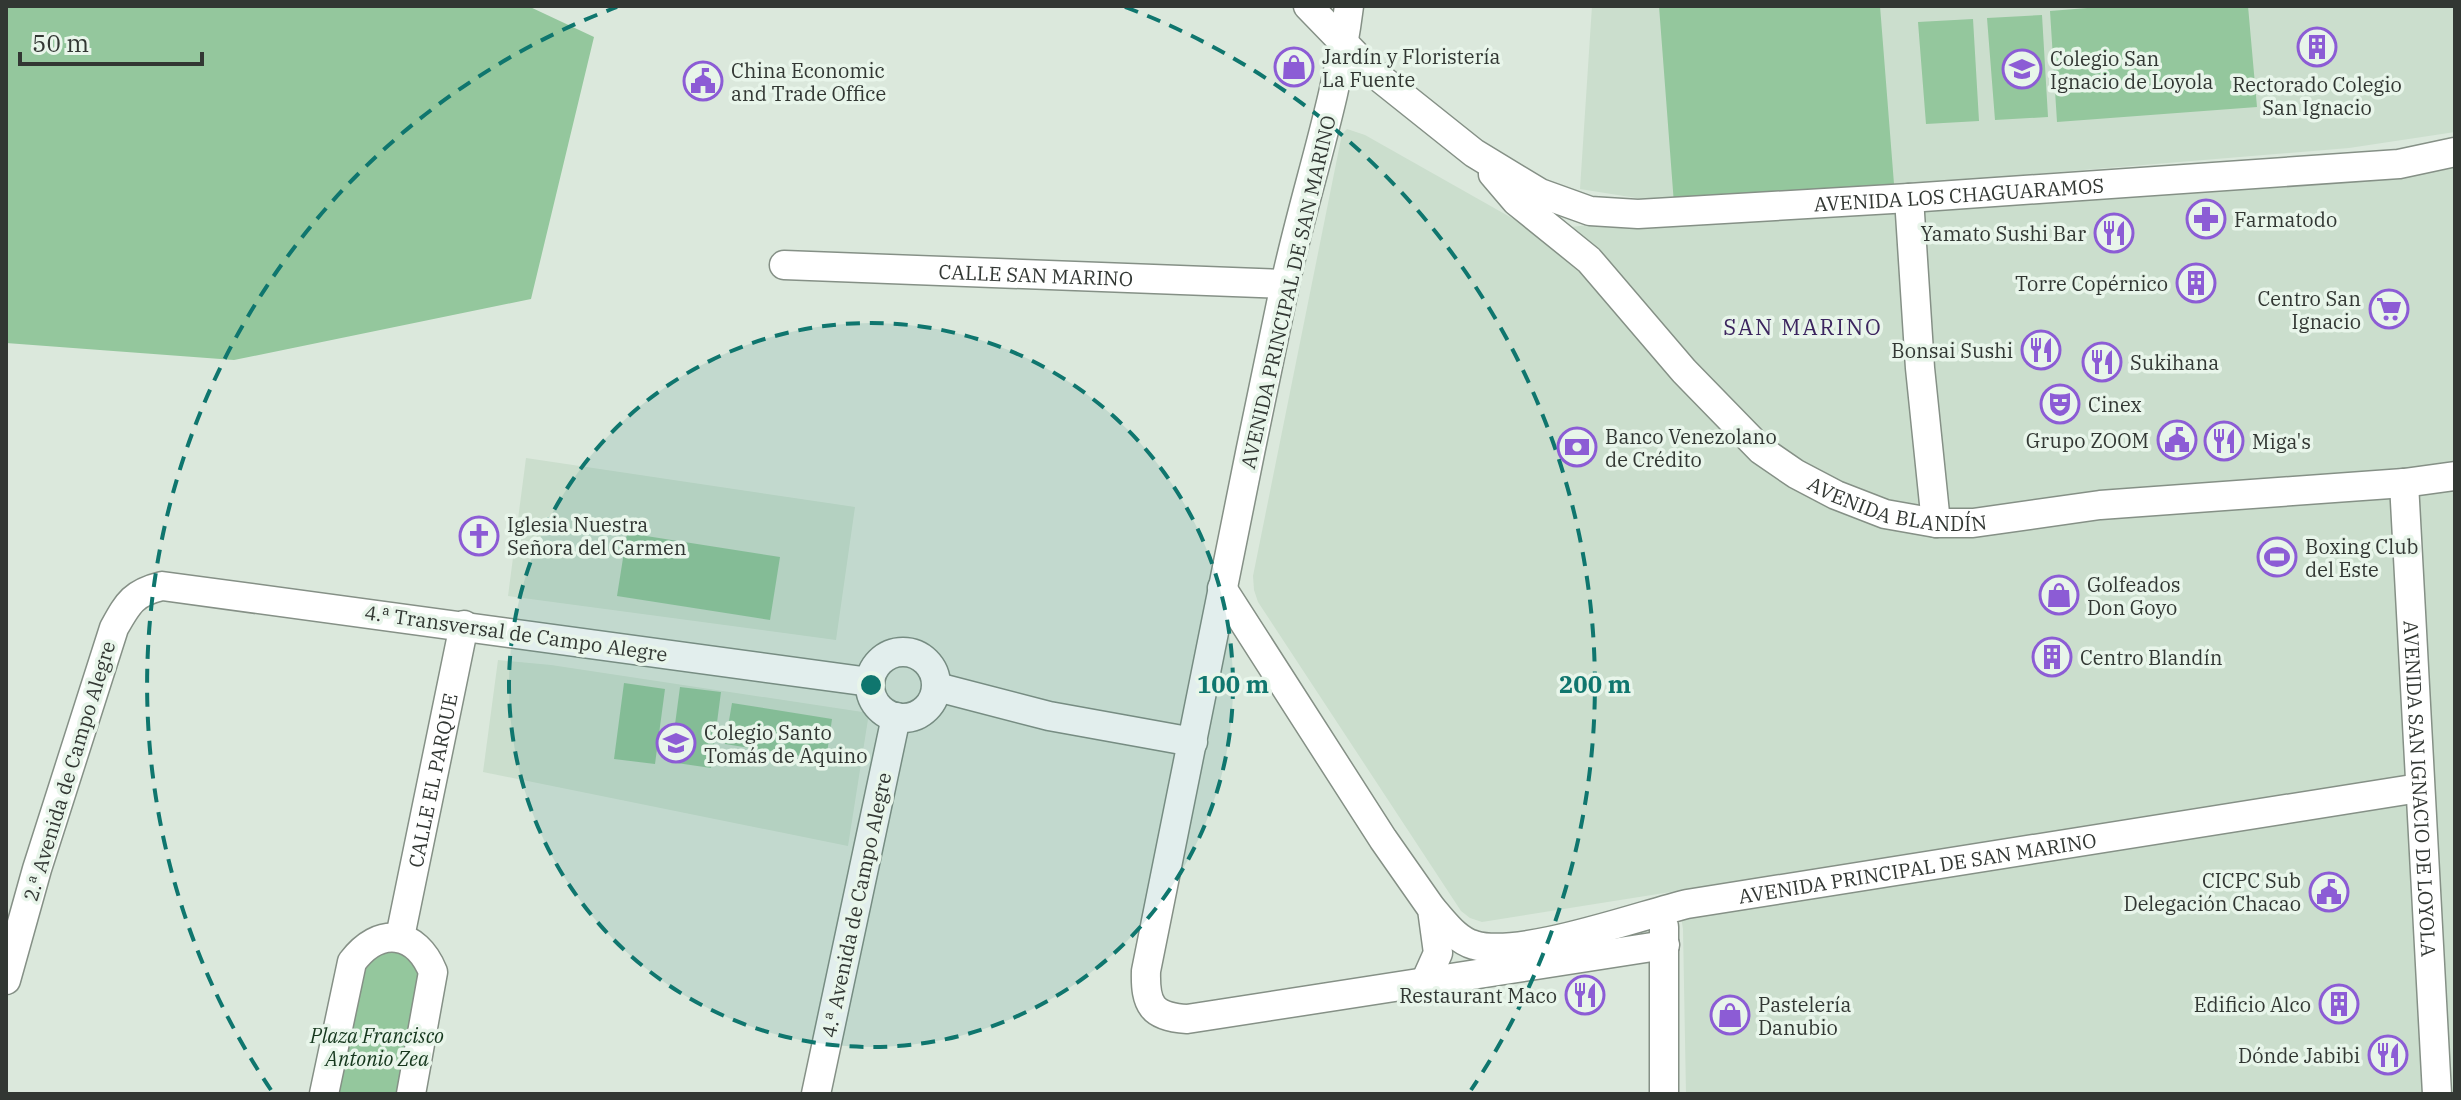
<svg xmlns="http://www.w3.org/2000/svg" width="2461" height="1100" font-family="'IBM Plex Serif',serif">
	<style>
		.built { fill: #cbdecd }
		.green { fill: #94c79d }
		.lines { fill: none; stroke-linecap: round; stroke-linejoin: round }
		.street-casing { stroke: #859086; stroke-width: 31 }
		.street { stroke: #fff; stroke-width: 28 }
		.ring { fill: none; stroke: #0f766e; stroke-width: 4; stroke-dasharray: 14 10 }
		.labels { text-anchor: middle; dominant-baseline: central; stroke-width: 7; stroke-linejoin: round; paint-order: stroke }
		.poi-label { font-size: 20px; fill: #323733; stroke: #e8f5ea; text-anchor: start }
		.street-label { font-size: 20px; fill: #323733; stroke: #e8f5ea }
		.park-label { font-size: 20px; font-style: italic; fill: #15371d; stroke: #e8f5ea }
		.neighbourhood-label { font-size: 22px; letter-spacing: 2px; fill: #3c255f; stroke: #e8f5ea }
		.centre { fill: #0f766e; stroke: #e8f5ea; stroke-width: 4 }
		.ring-label { font-size: 24px; text-anchor: middle; font-weight: bold; fill: #0f766e; stroke: #e8f5ea; stroke-width: 7; stroke-linejoin: round; paint-order: stroke }
	</style>
	<rect width="100%" height="100%" fill="#dbe8dc"/>
	<path class="built" d="M1592,6h863v126l-106,16 -675,56 -94,-15z
		M1347,129l18,6 170,96 72,-8 683,-36 103,-8 62,-11v926h-769l-3,-165 -6,-38 -195,31 -12,-4 -9,-7 -203,-309 -4,-12 -1,-14 89,-442z
		M526,458l329,49 -19,133 -328,-44z
		M498,660l53,5 318,48 -21,133 -365,-74z"/>
	<path class="green" d="M6,6h522l66,31 -63,262 -297,61 -228,-17z
		M1659,6h221l14,178 -220,20z
		M2112,6h136l9,101 -200,15 -7,-111z
		M2042,15l6,102 -53,3 -8,-102z
		M1973,19l6,102 -53,3 -8,-102z
		M627,533l153,24 -10,63 -153,-24z
		M624,683l41,6 -10,75 -41,-5z
		M680,687l41,5 -10,76 -41,-6z
		M732,703l100,16 -6,41 -101,-16z
		M372,944l56,15 -17,135h-87z"/>
	<g class="lines">
		<defs>
			<g id="street">
				<path id="s1" d="M1308,6l62,64 104,83 66,40 50,18 48,3 271,-16 490,-34 56,-12"/>
				<path d="M1349,6c-12,97 -45,188 -65,283 -48,227 -92,455 -138,682 -1,34 6,46 41,48l478,-74"/>
				<path id="s2" d="M1493,174l23,27 73,59 95,111 77,79 35,24 40,21 49,19 51,9h37l127,-18 304,-22 51,-7"/>
				<path d="M1909,198l11,170 16,155"/>
				<path id="s3" d="M784,265l501,19"/>
				<path id="s4" d="M2404,483l33,611"/>
				<path d="M1222,588l161,251 49,70 6,44 -13,29"/>
				<circle cx="903" cy="685" r="33"/>
				<path d="M937,687l112,29 144,26"/>
				<path id="s5" d="M1432,909c12,13 24,31 42,36 45,14 164,-29 213,-41l732,-116"/>
				<path d="M1664,927v167"/>
				<path id="s6" d="M400,937l64,-312"/>
				<path d="M6,980l31,-111 77,-241c14,-25 19,-35 48,-42l708,96"/>
				<path d="M324,1094l28,-132c27,-36 64,-32 81,10l-22,122"/>
				<path d="M816,1094l80,-377"/>
			</g>
		</defs>
		<use href="#street" class="street-casing"/>
		<use href="#street" class="street"/>
	</g>
	<circle cx="871" cy="685" r="362" fill="#0f766e" fill-opacity=".12"/>
	<g class="ring">
		<circle cx="871" cy="685" r="362"/>
		<path d="M271 1090A724 724 0 0 1 617 7M1125 7A724 724 0 0 1 1471 1090"/>
	</g>
	<defs>
		<symbol id="building-ring" viewBox="-11 -11 22 22"><circle r="9.5" fill="#e8f5ea" stroke="#8c5cd5" stroke-width="1.5"/><path d="M-4-6H4V6H1V3H-1V6H-4ZM-2.5-4.3h1.7v1.8h-1.7ZM.8-4.3h1.7v1.8H.8ZM-2.5-1h1.7V.8h-1.7ZM.8-1h1.7V.8H.8Z" fill="#8c5cd5"/></symbol>
		<symbol id="shop-ring" viewBox="-11 -11 22 22"><circle r="9.5" fill="#e8f5ea" stroke="#8c5cd5" stroke-width="1.5"/><path d="M-5-2.5h2.3a2.7 3.5 0 0 1 5.4 0H5L5.5 6h-11ZM-1.5-2.5h3a1.5 2.3 0 0 0-3 0Z" fill="#8c5cd5"/></symbol>
		<symbol id="school-ring" viewBox="-11 -11 22 22"><circle r="9.5" fill="#e8f5ea" stroke="#8c5cd5" stroke-width="1.5"/><path d="M0-5L7-2L0 1L-7-2ZM-4 1L0 2.5L4 1V4Q0 6-4 4Z" fill="#8c5cd5"/></symbol>
		<symbol id="civic-ring" viewBox="-11 -11 22 22"><circle r="9.5" fill="#e8f5ea" stroke="#8c5cd5" stroke-width="1.5"/><path d="M-.6-6.5H3V-4.5H.6V-3L4-1V1h2V6H-6V1h2V-1L-.6-3ZM-1.2 2.5V6h2.4V2.5Z" fill="#8c5cd5"/></symbol>
		<symbol id="pharmacy-ring" viewBox="-11 -11 22 22"><circle r="9.5" fill="#e8f5ea" stroke="#8c5cd5" stroke-width="1.5"/><path d="M-2-6h4v4h4v4h-4v4h-4v-4h-4v-4h4Z" fill="#8c5cd5"/></symbol>
		<symbol id="restaurant-ring" viewBox="-11 -11 22 22"><circle r="9.5" fill="#e8f5ea" stroke="#8c5cd5" stroke-width="1.5"/><path d="M-5-6h1v4h1v-4h1v4h1v-4h1v5L-1.5 .5V6h-2V.5L-5-1ZM5-6V6H3V1.5H1.5Q1.5-4 5-6Z" fill="#8c5cd5"/></symbol>
		<symbol id="supermarket-ring" viewBox="-11 -11 22 22"><circle r="9.5" fill="#e8f5ea" stroke="#8c5cd5" stroke-width="1.5"/><path d="M-6-5.5h2.5l.6 2H6L4.5 2H-2.5L-4.4-4H-6ZM-1.5 3.2a1.3 1.3 0 1 0 .1 0ZM3 3.2a1.3 1.3 0 1 0 .1 0Z" fill="#8c5cd5"/></symbol>
		<symbol id="theatre-ring" viewBox="-11 -11 22 22"><circle r="9.5" fill="#e8f5ea" stroke="#8c5cd5" stroke-width="1.5"/><path d="M-5-5.5Q0-4 5-5.5V0Q5 5 0 6Q-5 5-5 0ZM-3.3-2.5H-1v1.5H-3.3ZM1-2.5H3.3v1.5H1ZM-2.8 1Q0 5.5 2.8 1Z" fill="#8c5cd5"/></symbol>
		<symbol id="bank-ring" viewBox="-11 -11 22 22"><circle r="9.5" fill="#e8f5ea" stroke="#8c5cd5" stroke-width="1.5"/><path d="M-6-4H6V4H-6ZM0-2.3a2.3 2.3 0 1 0 0 4.6a2.3 2.3 0 1 0 0-4.6Z" fill="#8c5cd5"/></symbol>
		<symbol id="church-ring" viewBox="-11 -11 22 22"><circle r="9.5" fill="#e8f5ea" stroke="#8c5cd5" stroke-width="1.5"/><path d="M-1.2-6h2.4v3.5h3.3v2.4h-3.3V6h-2.4V-.1h-3.3v-2.4h3.3Z" fill="#8c5cd5"/></symbol>
		<symbol id="stadium-ring" viewBox="-11 -11 22 22"><circle r="9.5" fill="#e8f5ea" stroke="#8c5cd5" stroke-width="1.5"/><path d="M0-5a6.5 5 0 1 0 0 10a6.5 5 0 1 0 0-10ZM-3.5-1.8h7v3.6h-7Z" fill="#8c5cd5"/></symbol>
	</defs>
	<g fill-rule="evenodd">
		<use href="#building-ring" x="2295" y="25" width="44" height="44"/>
		<use href="#shop-ring" x="1272" y="45" width="44" height="44"/>
		<use href="#school-ring" x="2000" y="47" width="44" height="44"/>
		<use href="#civic-ring" x="681" y="59" width="44" height="44"/>
		<use href="#pharmacy-ring" x="2184" y="197" width="44" height="44"/>
		<use href="#restaurant-ring" x="2092" y="211" width="44" height="44"/>
		<use href="#building-ring" x="2174" y="261" width="44" height="44"/>
		<use href="#supermarket-ring" x="2367" y="287" width="44" height="44"/>
		<use href="#restaurant-ring" x="2019" y="328" width="44" height="44"/>
		<use href="#restaurant-ring" x="2080" y="340" width="44" height="44"/>
		<use href="#theatre-ring" x="2038" y="382" width="44" height="44"/>
		<use href="#civic-ring" x="2155" y="418" width="44" height="44"/>
		<use href="#restaurant-ring" x="2202" y="419" width="44" height="44"/>
		<use href="#bank-ring" x="1555" y="425" width="44" height="44"/>
		<use href="#church-ring" x="457" y="514" width="44" height="44"/>
		<use href="#stadium-ring" x="2255" y="535" width="44" height="44"/>
		<use href="#shop-ring" x="2037" y="573" width="44" height="44"/>
		<use href="#building-ring" x="2030" y="635" width="44" height="44"/>
		<use href="#school-ring" x="654" y="721" width="44" height="44"/>
		<use href="#civic-ring" x="2307" y="870" width="44" height="44"/>
		<use href="#restaurant-ring" x="1563" y="973" width="44" height="44"/>
		<use href="#building-ring" x="2317" y="982" width="44" height="44"/>
		<use href="#shop-ring" x="1708" y="993" width="44" height="44"/>
		<use href="#restaurant-ring" x="2366" y="1033" width="44" height="44"/>
	</g>
	<g class="labels">
		<g class="poi-label">
			<text x="1322" y="56">Jardín y Floristería<tspan x="1322" dy="23">La Fuente</tspan></text>
			<text x="2050" y="58">Colegio San<tspan x="2050" dy="23">Ignacio de Loyola</tspan></text>
			<text x="731" y="70">China Economic<tspan x="731" dy="23">and Trade Office</tspan></text>
			<text x="2317" y="84" text-anchor="middle">Rectorado Colegio<tspan x="2317" dy="23">San Ignacio</tspan></text>
			<text x="2234" y="219">Farmatodo</text>
			<text x="2086" y="233" text-anchor="end">Yamato Sushi Bar</text>
			<text x="2168" y="283" text-anchor="end">Torre Copérnico</text>
			<text x="2361" y="298" text-anchor="end">Centro San<tspan x="2361" dy="23">Ignacio</tspan></text>
			<text x="2013" y="350" text-anchor="end">Bonsai Sushi</text>
			<text x="2130" y="362">Sukihana</text>
			<text x="2088" y="404">Cinex</text>
			<text x="1605" y="436">Banco Venezolano<tspan x="1605" dy="23">de Crédito</tspan></text>
			<text x="2149" y="440" text-anchor="end">Grupo ZOOM</text>
			<text x="2252" y="441">Miga's</text>
			<text x="507" y="524">Iglesia Nuestra<tspan x="507" dy="23">Señora del Carmen</tspan></text>
			<text x="2305" y="546">Boxing Club<tspan x="2305" dy="23">del Este</tspan></text>
			<text x="2087" y="584">Golfeados<tspan x="2087" dy="23">Don Goyo</tspan></text>
			<text x="2080" y="657">Centro Blandín</text>
			<text x="704" y="732">Colegio Santo<tspan x="704" dy="23">Tomás de Aquino</tspan></text>
			<text x="2301" y="880" text-anchor="end">CICPC Sub<tspan x="2301" dy="23">Delegación Chacao</tspan></text>
			<text x="1557" y="995" text-anchor="end">Restaurant Maco</text>
			<text x="1758" y="1004">Pastelería<tspan x="1758" dy="23">Danubio</tspan></text>
			<text x="2311" y="1004" text-anchor="end">Edificio Alco</text>
			<text x="2360" y="1055" text-anchor="end">Dónde Jabibi</text>
		</g>
		<g class="street-label">
			<text stroke="none"><textPath href="#s1" startOffset="722">AVENIDA LOS CHAGUARAMOS</textPath></text>
			<text stroke="none"><textPath href="#s3" startOffset="252">CALLE SAN MARINO</textPath></text>
			<text transform="translate(1288 292) rotate(-77)">AVENIDA PRINCIPAL DE SAN MARINO</text>
			<text stroke="none"><textPath href="#s2" startOffset="536">AVENIDA BLANDÍN</textPath></text>
			<text transform="translate(516 633) rotate(8)">4.ª Transversal de Campo Alegre</text>
			<text transform="translate(69 771) rotate(-73)">2.ª Avenida de Campo Alegre</text>
			<text stroke="none"><textPath href="#s6" startOffset="160">CALLE EL PARQUE</textPath></text>
			<text stroke="none"><textPath href="#s4" startOffset="306">AVENIDA SAN IGNACIO DE LOYOLA</textPath></text>
			<text stroke="none"><textPath href="#s5" startOffset="508">AVENIDA PRINCIPAL DE SAN MARINO</textPath></text>
			<text transform="translate(856 905) rotate(-78)">4.ª Avenida de Campo Alegre</text>
		</g>
		<g class="park-label">
			<text x="377" y="1035">Plaza Francisco<tspan x="377" dy="23">Antonio Zea</tspan></text>
		</g>
		<g class="neighbourhood-label">
			<text x="1803" y="326">SAN MARINO</text>
		</g>
	</g>
	<circle cx="871" cy="685" r="12" class="centre"/>
	<g class="ring-label">
		<text x="1233" y="693">100 m</text>
		<text x="1595" y="693">200 m</text>
	</g>
	<rect width="2461" height="1100" fill="none" stroke="#323733" stroke-width="16"/>
	<path d="M20 52v12h182v-12" fill="none" stroke="#323733" stroke-width="4"/>
	<text x="32" y="52" font-size="24" fill="#323733" stroke="#e8f5ea" stroke-width="6" paint-order="stroke">50 m</text>
</svg>
